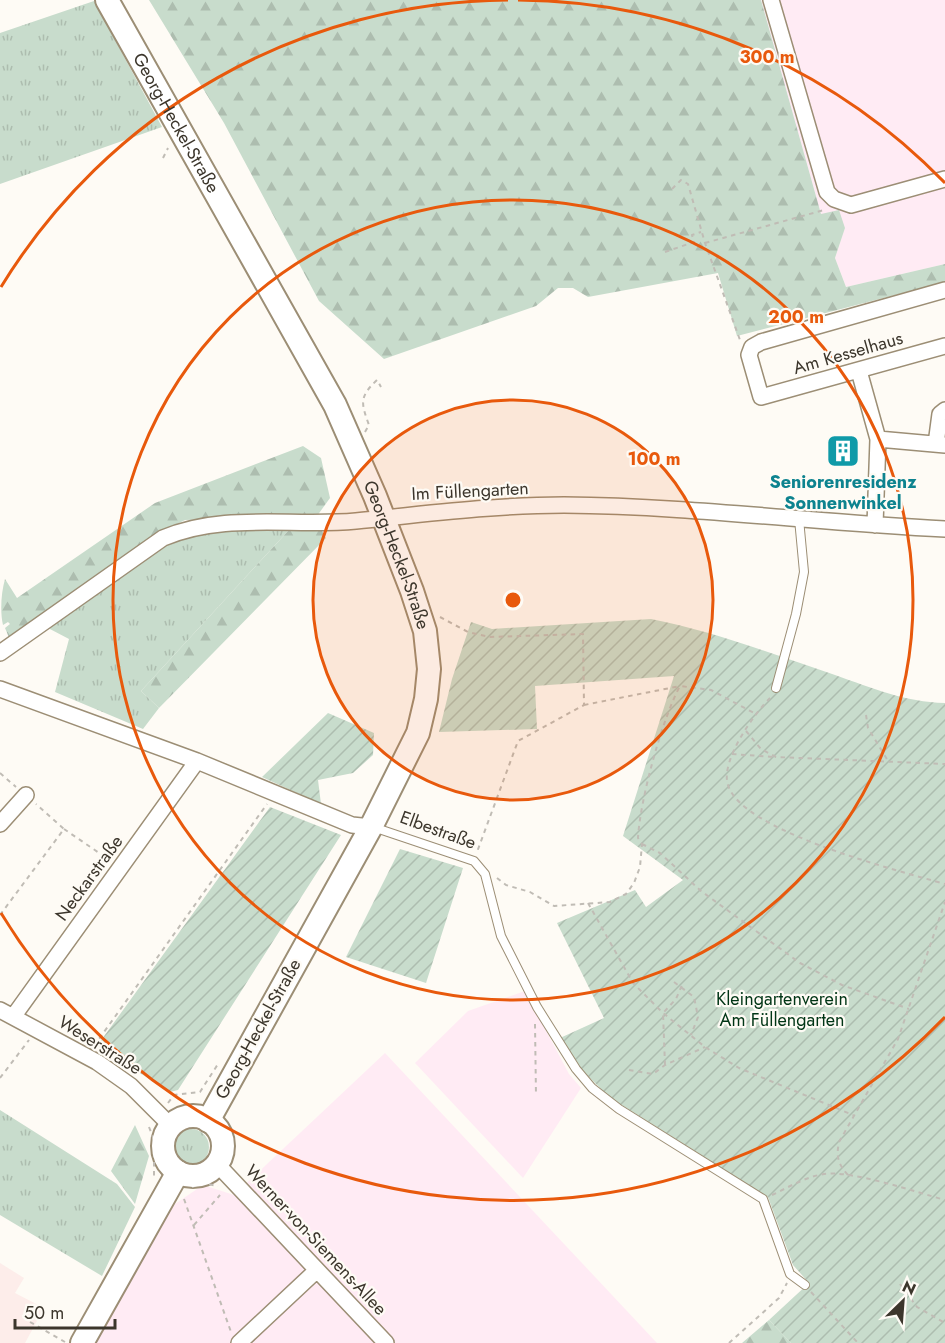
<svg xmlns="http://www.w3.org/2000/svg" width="945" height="1343" font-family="Jost,sans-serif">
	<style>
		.commercial { fill: #ffebf4 }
		.education { fill: #fdedea }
		.grass { fill: url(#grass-tufts) }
		.forest { fill: url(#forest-firs) }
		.garden { fill: url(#garden-furrows) }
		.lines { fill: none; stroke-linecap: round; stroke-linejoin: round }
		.lane-casing { stroke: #9c8e75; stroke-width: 10 }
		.street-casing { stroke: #9c8e75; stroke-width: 18 }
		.secondary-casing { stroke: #9c8e75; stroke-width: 26 }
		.path { stroke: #c0bcb5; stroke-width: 2; stroke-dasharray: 4.5 4.5; stroke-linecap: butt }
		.lane { stroke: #fff; stroke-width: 8 }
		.street { stroke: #fff; stroke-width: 15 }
		.secondary { stroke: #fff; stroke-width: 22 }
		.ring { fill: none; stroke: #e8590c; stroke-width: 3 }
		.labels { text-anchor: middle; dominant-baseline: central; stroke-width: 4.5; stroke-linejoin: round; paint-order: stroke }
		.street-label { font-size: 18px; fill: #3c362c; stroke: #fefbf5 }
		.culture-label { font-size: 18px; font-weight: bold; fill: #0d838f; stroke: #fefbf5 }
		.park-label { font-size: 18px; fill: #003515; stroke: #fefbf5 }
		.centre { fill: #e8590c; stroke: #fefbf5; stroke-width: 3 }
		.ring-label { font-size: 18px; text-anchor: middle; font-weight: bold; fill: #e8590c; stroke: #fefbf5; stroke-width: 4.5; stroke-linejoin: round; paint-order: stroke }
	</style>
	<defs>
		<pattern id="grass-tufts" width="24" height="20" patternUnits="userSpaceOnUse" patternTransform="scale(1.5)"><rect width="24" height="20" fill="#c8dccc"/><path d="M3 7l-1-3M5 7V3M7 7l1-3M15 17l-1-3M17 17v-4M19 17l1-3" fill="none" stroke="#adbdaf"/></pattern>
		<pattern id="forest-firs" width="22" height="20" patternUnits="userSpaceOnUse" patternTransform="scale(1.5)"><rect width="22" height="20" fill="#c8dccc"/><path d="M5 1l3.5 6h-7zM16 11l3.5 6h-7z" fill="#adbdaf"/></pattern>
		<pattern id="garden-furrows" width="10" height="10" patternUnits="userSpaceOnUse" patternTransform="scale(1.5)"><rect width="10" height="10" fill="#c8dccc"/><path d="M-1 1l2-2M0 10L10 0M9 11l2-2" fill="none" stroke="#adbdaf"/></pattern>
	</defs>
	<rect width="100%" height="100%" fill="#fefbf5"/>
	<path class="commercial" d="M761,0h184v264l-99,23 -11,-29 10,-31 -24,-13z
		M525,991l44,83 12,14 -58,90 -108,-115 53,-52z
		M385,1053l272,290h-564l62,-113 20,-26 28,-19 31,10z"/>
	<path class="education" d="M0,1263l24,15 -9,15 29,15 -19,35h-25z"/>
	<path class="grass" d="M94,1l68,126 -162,57v-151z
		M212,531h76l-147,160 18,17 -16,21 -88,-37 14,-53 -21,-11 121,-84 18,-8z
		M0,1110l117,74 18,23 -33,69 -102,-61z
		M173 1147a18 18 0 1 1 36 0a18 18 0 1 1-36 0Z"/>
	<path class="forest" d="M149,0h612l60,214 18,-4 6,18 -10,30 11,29 99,-23v18l-208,54 -19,-63 -130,24 -15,-9h-15l-22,18 -152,53 -65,-58 -95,-178z
		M303,446l18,12 9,40 -13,18 -132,4 -24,12 -151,108 -5,-12 5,-4 -2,-2 -5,3c-3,-13 -2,-32 2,-46l12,19 138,-95z
		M288,531h34l4,7 -167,170 -18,-17z
		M135,1125l14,31 -14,48 -24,-33z
		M769,1320l22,23h-49z"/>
	<path class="garden" d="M651,619c62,12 124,36 184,56 37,13 70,27 110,28v640h-154l-22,-23 40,-37 -16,-18 -25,-68 -159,-100 -29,-29 -20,-30 44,-20 -47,-95 78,-33 11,17 37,-27 -60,-44 51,-160 -139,10 2,43 -98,3 13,-53 19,-57 21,7z
		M328,713l46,20 -1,22 -20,18 -35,7 3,24 -59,-27z
		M270,807l71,28 -163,255 -8,2 -73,-46z
		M400,849l63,19 -37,115 -80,-26z"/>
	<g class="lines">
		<defs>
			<path id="lane" d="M776,688l20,-74 8,-42 -5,-53
				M373,827l101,34 11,13 16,62 36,71 39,62 16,19 27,21 144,90 27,75 15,11"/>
			<path id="street" d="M771,0l56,192 7,7 17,6 94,-26
				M945,290l-184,52 -9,5 -3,8 12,42 184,-51
				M859,371l19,68 -3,86
				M878,439l67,6
				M936,444l4,-30 5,-4
				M0,653l163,-115c60,-26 129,-11 193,-17 69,-7 139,-16 208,-16 128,1 254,18 381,24
				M0,689l197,72 155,64 19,2
				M0,824l26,-29
				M0,1010l97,52 34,24 40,40
				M13,1017l184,-256
				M217,1164l169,179
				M239,1343l78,-73"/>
			<g id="secondary">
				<path id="s1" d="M107,0l228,405 40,91 37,95 13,40 4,38 -3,30 -8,34 -47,94 -163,294"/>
				<circle cx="193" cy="1146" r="30"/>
				<path d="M82,1343l96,-171"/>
			</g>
		</defs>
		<use href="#lane" class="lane-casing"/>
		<use href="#street" class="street-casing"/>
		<use href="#secondary" class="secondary-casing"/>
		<path class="path" d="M163,158l5,-10
			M672,189l9,-9 7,4 17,59 35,97
			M705,243l119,-33
			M665,252l29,-10 -2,-7 9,-3
			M365,432l4,-7c-8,-22 -10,-28 8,-45l4,7
			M440,617l28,15 22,5 93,-3 1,71 -66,36 -41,111
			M770,698c-16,16 -50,63 -42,87 14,47 172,86 217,99
			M584,705l96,-19
			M866,715l2,13 20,33
			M746,731l15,18 15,8 169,7
			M732,754l42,3
			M0,773l16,14
			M64,829l44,30
			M642,844l18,9 41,38 99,72 42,22 67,24
			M497,878l9,7 24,7 24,14 56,-4 16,-8 8,-11 6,-16 2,-23 -4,-6c2,-38 24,-119 42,-152l31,4 43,23
			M588,903l45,80 30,30 42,34 34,21 114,47
			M0,915l64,-86 -28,-25
			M674,982l20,15 4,20 -7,18
			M535,1024l1,72
			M94,1046l173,-242
			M665,1065l-2,-52 13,-14 6,-14
			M629,1070l24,4 12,-9 40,-18
			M0,1078l29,-38
			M168,1103l6,-8 26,-3 18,-28
			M149,1127l5,13v37
			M848,1175c-10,-11 -12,-18 -9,-33l59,-103 47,-137
			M192,1187l10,-4 16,3
			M772,1195c17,-8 33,-18 52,-21 27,-4 92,18 121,26
			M184,1199l47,133
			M194,1225l26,-30
			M900,1284l17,23 28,16
			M811,1292l47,51
			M30,1322l35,20
			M729,1343l50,-45 8,-15"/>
		<use href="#lane" class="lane"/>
		<use href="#street" class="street"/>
		<use href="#secondary" class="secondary"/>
	</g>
	<circle cx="513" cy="600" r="200" fill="#e8590c" fill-opacity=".12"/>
	<g class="ring">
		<circle cx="513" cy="600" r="200"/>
		<circle cx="513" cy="600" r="400"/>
		<path d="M945 1017A600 600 0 0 1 1 913M1 287A600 600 0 0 1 508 0M518 0A600 600 0 0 1 945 183"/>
	</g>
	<defs>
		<symbol id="building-square" viewBox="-11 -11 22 22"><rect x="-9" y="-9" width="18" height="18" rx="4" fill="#0f9aa8" stroke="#fefbf5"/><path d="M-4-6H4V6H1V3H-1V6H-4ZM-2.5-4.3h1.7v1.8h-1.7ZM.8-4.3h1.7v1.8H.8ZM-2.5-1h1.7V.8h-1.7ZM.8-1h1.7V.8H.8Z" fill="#fff"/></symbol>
	</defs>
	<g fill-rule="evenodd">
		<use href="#building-square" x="824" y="432" width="38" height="38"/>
	</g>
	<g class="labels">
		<g class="street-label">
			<text stroke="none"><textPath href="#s1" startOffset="141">Georg-Heckel-Straße</textPath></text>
			<text transform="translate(848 353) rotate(-16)">Am Kesselhaus</text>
			<text transform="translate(470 491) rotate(-3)">Im Füllengarten</text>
			<text stroke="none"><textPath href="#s1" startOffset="627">Georg-Heckel-Straße</textPath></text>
			<text transform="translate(438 830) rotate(20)">Elbestraße</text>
			<text transform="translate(89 878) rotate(-54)">Neckarstraße</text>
			<text transform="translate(258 1029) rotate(-61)">Georg-Heckel-Straße</text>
			<text transform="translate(100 1045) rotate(32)">Weserstraße</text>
			<text transform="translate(316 1240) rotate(47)">Werner-von-Siemens-Allee</text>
		</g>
		<g class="culture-label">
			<text x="843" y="482">Seniorenresidenz<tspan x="843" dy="21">Sonnenwinkel</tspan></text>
		</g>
		<g class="park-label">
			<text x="782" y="999">Kleingartenverein<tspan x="782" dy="21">Am Füllengarten</tspan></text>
		</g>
	</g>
	<circle cx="513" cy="600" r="9" class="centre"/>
	<g class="ring-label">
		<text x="767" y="63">300 m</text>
		<text x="796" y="323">200 m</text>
		<text x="654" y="465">100 m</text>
	</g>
	<g transform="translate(903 1301) rotate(25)" stroke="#fefbf5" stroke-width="4.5" paint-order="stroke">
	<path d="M0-4.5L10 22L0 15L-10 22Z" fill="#3c362c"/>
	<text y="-9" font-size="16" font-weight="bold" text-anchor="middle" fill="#3c362c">N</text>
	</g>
	<path d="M15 1319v9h100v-9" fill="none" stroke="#3c362c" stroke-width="3"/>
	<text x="24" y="1319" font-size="18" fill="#3c362c" stroke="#fefbf5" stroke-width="4.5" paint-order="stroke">50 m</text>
</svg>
